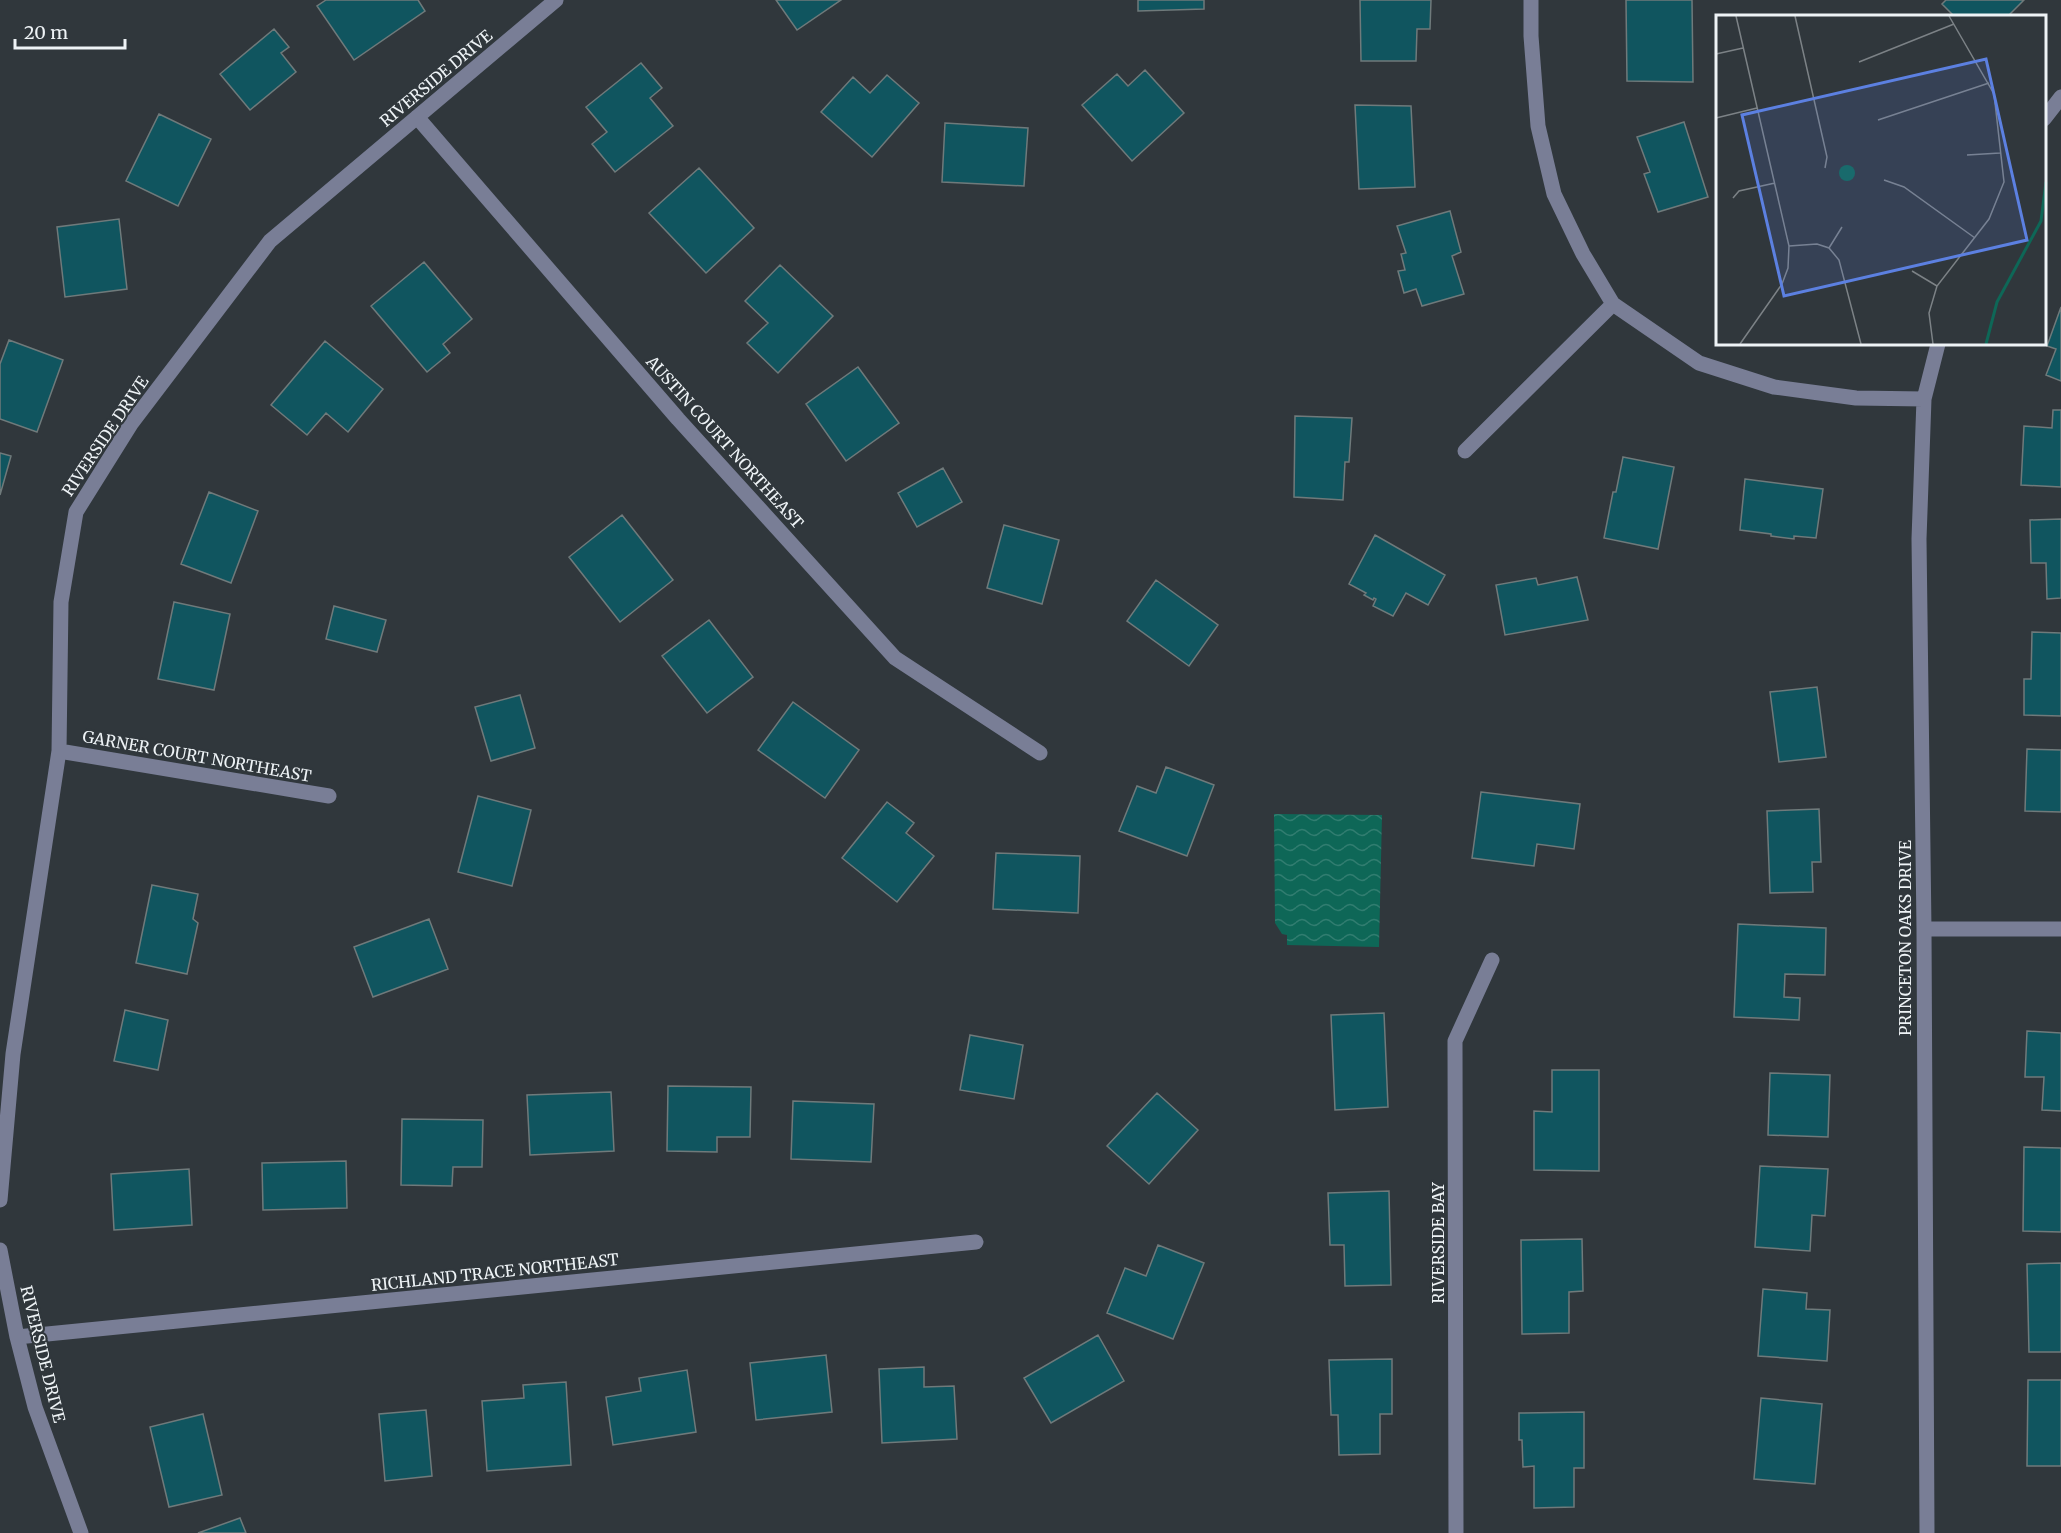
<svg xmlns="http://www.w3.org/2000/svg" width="2061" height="1533" font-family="Merriweather,serif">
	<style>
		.water { fill: url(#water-waves) }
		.building { fill: #10555f; stroke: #6f7a7b; stroke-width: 1.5 }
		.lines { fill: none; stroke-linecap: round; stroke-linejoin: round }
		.minor { stroke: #797e96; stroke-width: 15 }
		.labels { text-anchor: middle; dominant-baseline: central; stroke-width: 4.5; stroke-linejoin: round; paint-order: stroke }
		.street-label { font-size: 16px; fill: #eef3f6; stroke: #30373c }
		.inset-river { fill: none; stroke: #0e6757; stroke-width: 3 }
		.inset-road { fill: none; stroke: #7c8286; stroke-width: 1.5 }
		.view { fill: #5c80e1; fill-opacity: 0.15; stroke: #5c80e1; stroke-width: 3 }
		.inset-edge { fill: none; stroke: #eef3f6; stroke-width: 3 }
	</style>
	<defs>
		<pattern id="water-waves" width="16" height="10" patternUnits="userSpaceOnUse" patternTransform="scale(1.5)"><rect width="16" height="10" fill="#0e6757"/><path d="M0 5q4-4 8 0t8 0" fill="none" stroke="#317d70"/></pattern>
	</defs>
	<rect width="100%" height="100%" fill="#30373c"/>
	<path class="water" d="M1274,814l108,1 -3,132 -92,-2v-10l-5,-1 -7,-11z"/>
	<path class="building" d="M326,0h92l7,11 -71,49 -37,-54z
		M776,0h65l-44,30z
		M1138,0h66v9l-66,2z
		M1360,0h71l-1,29h-13l-1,32h-55z
		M1626,0h66l1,82 -66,-1z
		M1946,0h78l-16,16h-54l-12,-12z
		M274,29l15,18 -8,6 15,19 -46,38 -30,-36z
		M641,63l21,25 -12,10 23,28 -58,46 -23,-28 15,-12 -21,-25z
		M1145,70l39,43 -52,48 -50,-56 35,-31 11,12z
		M887,75l32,28 -47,54 -51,-45 32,-35 17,16z
		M1355,105l56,1 4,81 -56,2z
		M159,114l52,25 -33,67 -52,-25z
		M1684,122l24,75 -50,15 -14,-38 6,-2 -13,-35z
		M945,123l83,5 -4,58 -82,-4z
		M699,168l55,60 -48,45 -57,-60z
		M1450,211l11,41 -9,4 12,38 -42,12 -6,-17 -12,4 -6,-22 7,-1 -4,-16 5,-1 -9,-27z
		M119,219l8,70 -62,8 -8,-70z
		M424,262l48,57 -29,25 7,9 -23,19 -56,-66z
		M780,265l53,51 -55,57 -31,-30 21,-20 -23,-22z
		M2061,307v74l-15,-6 10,-26 -9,-3z
		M9,340l54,20 -26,72 -37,-13v-55z
		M325,341l58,48 -35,43 -22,-19 -19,22 -36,-30z
		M858,367l41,56 -53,38 -40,-57z
		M2053,410h8v77l-40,-2 3,-59 28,2z
		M1295,416l57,2 -3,44h-4l-2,38 -49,-3z
		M0,453l11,3 -11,39z
		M1623,457l51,10 -16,82 -54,-11 9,-46h3z
		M943,468l19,34 -45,25 -19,-34z
		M1745,479l78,10 -7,49 -22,-2v3l-23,-3v-2l-31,-4z
		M209,492l49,19 -27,72 -50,-19z
		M622,515l51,65 -53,42 -51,-65z
		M2061,519v79l-14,1 -1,-36h-15l-1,-43z
		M1004,525l55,15 -17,64 -55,-16z
		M1375,535l70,40 -17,30 -22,-12 -13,23 -20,-10 3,-7 -2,-1 -1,2 -9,-5 2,-2 -17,-9z
		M1577,577l11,43 -83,15 -9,-50 40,-7 2,7z
		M1156,580l62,45 -29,41 -62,-45z
		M174,602l56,12 -16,76 -56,-11z
		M334,606l52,14 -9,32 -51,-13z
		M709,620l44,57 -46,36 -45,-57z
		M2032,632l29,1v83l-37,-1v-36h7z
		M1817,687l9,70 -47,5 -9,-70z
		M520,695l15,53 -44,13 -16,-54z
		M793,702l66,48 -34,48 -67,-48z
		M2027,749l34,1v62l-36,-1z
		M1166,767l48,18 -27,71 -68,-25 18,-45 19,7z
		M1481,792l99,12 -6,45 -37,-5 -3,22 -62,-8z
		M478,796l53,14 -19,76 -54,-14z
		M887,802l27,21 -8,10 28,23 -37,46 -55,-44z
		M1819,809l2,53h-9l1,30 -43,1 -3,-82z
		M996,853l84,3 -2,57 -85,-4z
		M152,885l46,9 -5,25 5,4 -11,51 -51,-11z
		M429,919l19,50 -75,28 -19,-50z
		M1738,924l88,4 -1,47 -40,-1 -1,23 16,1 -1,22 -65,-3z
		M125,1010l43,10 -10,50 -44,-9z
		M1384,1013l4,94 -53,3 -4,-95z
		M2027,1031l34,2v78l-19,-1 2,-33h-19z
		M970,1035l53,10 -9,54 -54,-9z
		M1552,1070h47v101l-65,-1v-59l18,1z
		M1770,1073l60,2 -2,62 -60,-2z
		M668,1086l83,1 -1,50h-33v15l-50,-1z
		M611,1092l3,59 -84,4 -3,-60z
		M1157,1093l41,37 -49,54 -42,-38z
		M793,1101l81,3 -3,58 -80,-3z
		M402,1119l81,1 -1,47h-29l-1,19 -51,-1z
		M2024,1147l37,1v84l-38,-1z
		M346,1161l1,47 -84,2 -1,-47z
		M1760,1166l68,3 -3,47 -13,-1 -2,36 -55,-4z
		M189,1169l3,56 -78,5 -3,-56z
		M1389,1191l2,94 -46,1 -1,-41h-14l-2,-52z
		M1582,1239l1,52 -14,1v41l-47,1 -1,-94z
		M1158,1245l46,18 -31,76 -66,-26 18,-45 21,8z
		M2061,1263v89h-32l-2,-88z
		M1763,1289l44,4 -1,16 24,1 -3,51 -69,-5z
		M1098,1335l26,46 -73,42 -27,-45z
		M826,1355l6,57 -76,8 -6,-57z
		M1392,1359v55h-12v40l-41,1 -1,-40h-7l-2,-55z
		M924,1367v20l30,-1 3,53 -75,4 -3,-74z
		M687,1370l9,62 -83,13 -7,-48 35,-6 -2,-13z
		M2028,1380h33v86h-34z
		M566,1382l5,83 -84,6 -5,-70 42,-3 -1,-13z
		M1761,1398l61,6 -7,80 -61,-5z
		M426,1410l6,66 -47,5 -6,-67z
		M1584,1412v56h-10v39l-40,1v-42l-11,1 -1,-27h-3v-27z
		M203,1414l19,81 -53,12 -19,-80z
		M240,1518l6,15h-48z"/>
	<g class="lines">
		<path class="minor" d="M1531,0v36l7,90 16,68 29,60 30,50 86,59 75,24 82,11 68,1
			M417,117l261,302 217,239 145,95
			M2044,119l17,-22
			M1465,451l148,-147
			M59,751l270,45
			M1924,929h137
			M0,1200l13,-146 46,-303 2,-149 15,-90 55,-88 139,-183 286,-241
			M0,1250l17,87 18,70 46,126
			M17,1337l959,-95
			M1456,1533l-1,-492 37,-81
			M1927,1533l-3,-604 -5,-390 5,-140 14,-55"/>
	</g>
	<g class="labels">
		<g class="street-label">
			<text transform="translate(436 78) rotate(-40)">RIVERSIDE DRIVE</text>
			<text transform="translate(105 436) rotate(-56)">RIVERSIDE DRIVE</text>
			<text transform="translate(725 442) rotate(48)">AUSTIN COURT NORTHEAST</text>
			<text transform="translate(197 756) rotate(10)">GARNER COURT NORTHEAST</text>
			<text transform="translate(1905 938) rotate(-90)">PRINCETON OAKS DRIVE</text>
			<text transform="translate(1438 1243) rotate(-90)">RIVERSIDE BAY</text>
			<text transform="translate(495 1272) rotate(-6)">RICHLAND TRACE NORTHEAST</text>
			<text transform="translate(43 1354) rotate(76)">RIVERSIDE DRIVE</text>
		</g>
	</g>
	<g transform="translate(1716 15)">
		<rect width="330" height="330" fill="#30373c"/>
		<path d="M123 158a8 8 0 1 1 16 0a8 8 0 1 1-16 0Z" fill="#0e6757"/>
		<path class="inset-river" d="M270,329l11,-42 44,-81 5,-39"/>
		<path class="inset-road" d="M20,1l53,230 -1,22 -6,16 -42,60M79,1l32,141 -2,11M0,39l27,-6M143,47l95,-38M0,103l41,-10M162,105l111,-37M251,140l33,-2M168,165l20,7 71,51M17,183l6,-7 36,-8M73,231l28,-2 12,4 10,12 22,84M113,233l13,-21M196,256l25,15M217,329l-4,-31 8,-27 52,-67 15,-37 -10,-88 -45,-78"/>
		<path class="view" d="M270,44l41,181 -243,56 -42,-181z"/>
		<rect width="330" height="330" class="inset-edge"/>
	</g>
	<path d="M15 39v9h110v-9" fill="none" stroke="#eef3f6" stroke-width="3"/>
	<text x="24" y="39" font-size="18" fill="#eef3f6" stroke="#30373c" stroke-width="4.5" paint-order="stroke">20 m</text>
</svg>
